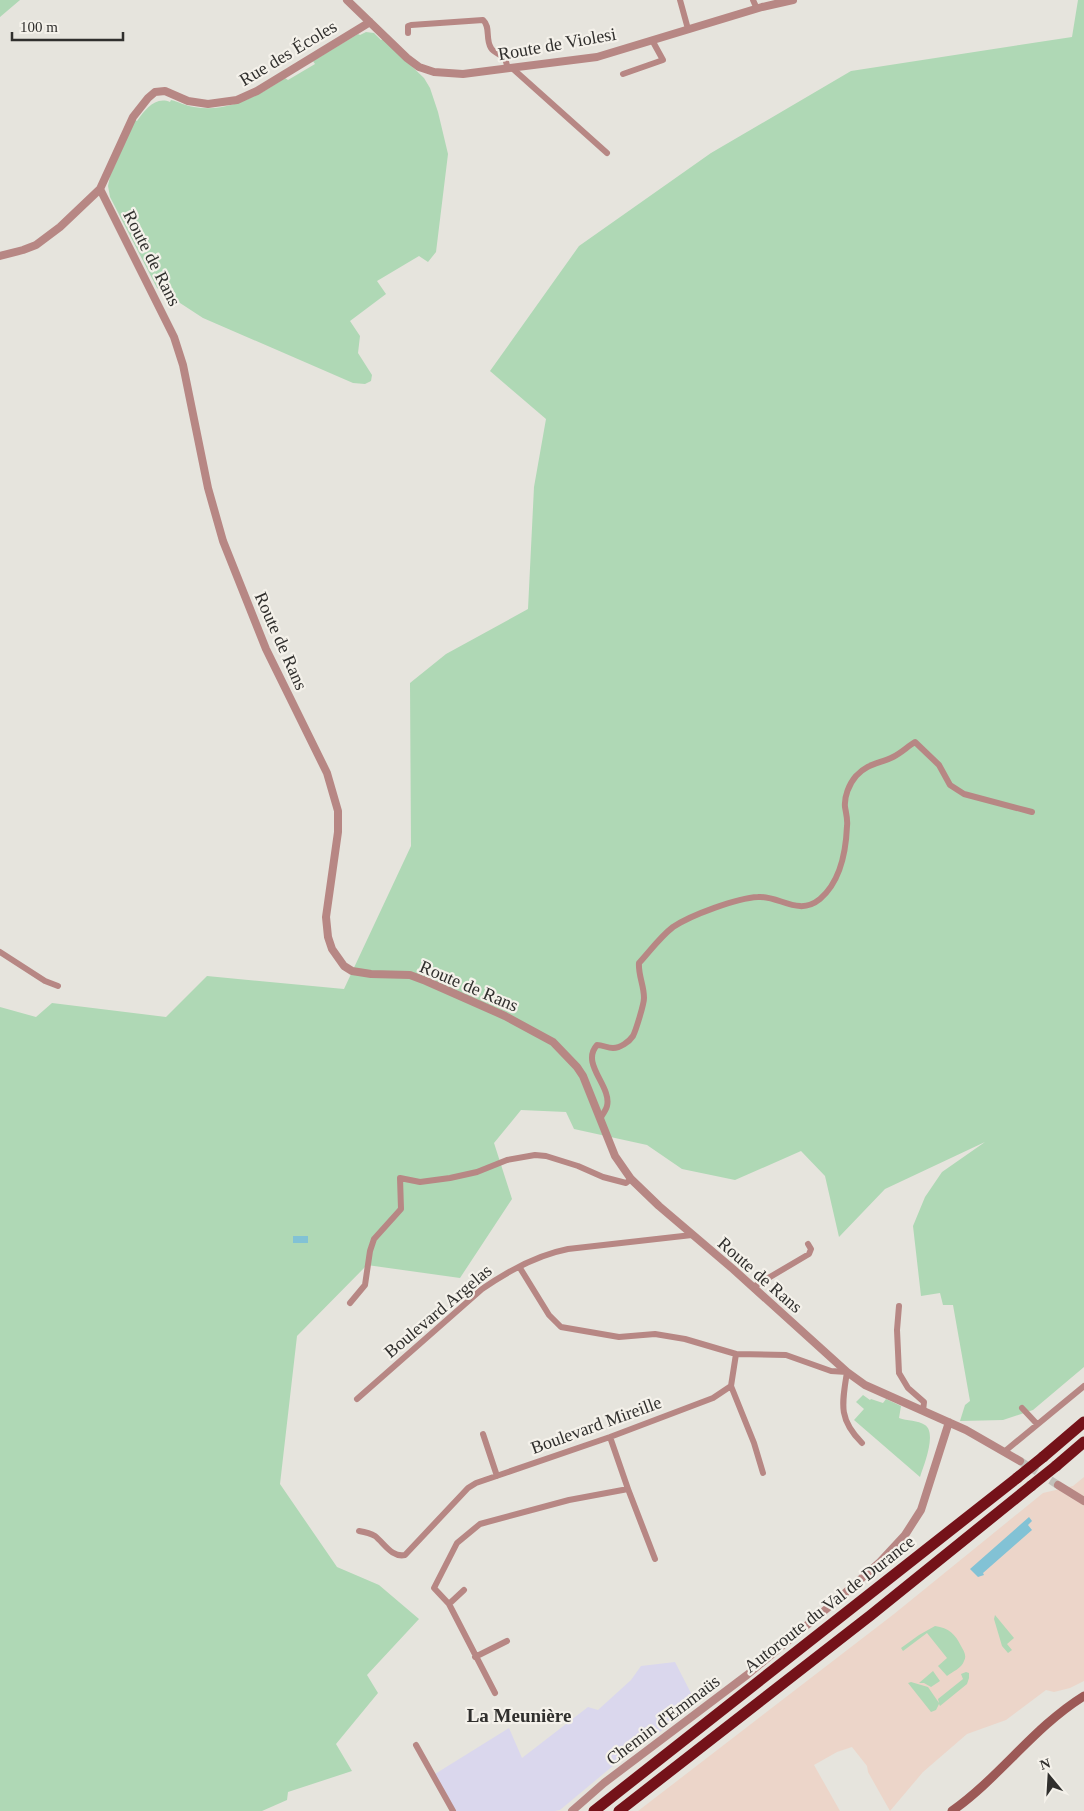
<svg xmlns="http://www.w3.org/2000/svg" width="1084" height="1811" font-family="Georgia,serif">
	<style>
		.commercial { fill: #dad7ed }
		.industrial { fill: #ecd5c9 }
		.green { fill: #afd8b5 }
		.water { fill: #82c2d5 }
		.lines { fill: none; stroke-linecap: round; stroke-linejoin: round }
		.tertiary-tunnel { stroke: #c2c0ba; stroke-width: 8; stroke-dasharray: 8 4; stroke-linecap: butt }
		.minor { stroke: #b78784; stroke-width: 6 }
		.tertiary { stroke: #b78784; stroke-width: 8 }
		.secondary { stroke: #9c5956; stroke-width: 9 }
		.motorway { stroke: #741219; stroke-width: 11 }
		.motorway-bridge { stroke: #741219; stroke-width: 11 }
		.labels { text-anchor: middle; dominant-baseline: central; stroke-width: 4.5; stroke-linejoin: round; paint-order: stroke }
		.street-label { font-size: 18px; fill: #302f2d; stroke: #f4f1ea }
		.neighbourhood-label { font-size: 19px; font-weight: bold; fill: #302f2d; stroke: #f4f1ea }
	</style>
	<rect width="100%" height="100%" fill="#e6e4dd"/>
	<path class="commercial" d="M675,1662l20,39 -11,8 2,4 -67,48 -1,-2 -5,4 1,2 -54,45 -5,1h-99l-21,-37 74,-46 13,30 66,-51 10,3 33,-30 10,-14z"/>
	<path class="industrial" d="M1084,1477v204l-14,7 -16,4 -8,-2 -40,30 -39,14 -44,38 -33,39 -22,-39 -1,-6 -15,-19 -15,5 -23,13 26,46h-202l256,-197 149,-121 30,-7z"/>
	<path class="green" d="M0,0h20l-20,17z
		M1078,0h6v1367l-51,43 -30,10 -43,1 5,-16 5,-4 -17,-96h-10l-3,-12 -19,3 -8,-70 12,-29 17,-25 43,-30 -100,47 -46,48 -14,-61 -24,-25 -66,29 -53,-11 -35,-24 -73,-16 -8,-17 -45,-2 -27,33 18,56 -52,79 -93,-13 -70,71 -17,148 57,83 42,18 40,34 -52,56 11,18 -42,51 16,27 -64,21 -1,8 -25,11h-262v-804l36,10 16,-14 114,14 41,-41 137,13 67,-143 -1,-163 36,-29 82,-45 6,-122 12,-68 -56,-48 89,-125 132,-93 140,-82 221,-34z
		M366,32l8,1 7,7 2,-1 41,39 6,10 8,24 10,42 -12,98 -8,10 -9,-6 -42,25 9,13 -36,27 10,15 -2,17 14,22 -1,6 -6,3 -12,-1 -150,-65 -46,-30 -47,-91 -2,-11 2,-10 25,-56 2,1c8,-11 18,-25 33,-19l1,-2c8,2 15,6 23,7 34,6 64,-11 91,-29l3,2 27,-16 -2,-3 45,-27 2,1z
		M863,1395l7,5 1,-1 12,4 3,-4 15,7 -2,12c8,3 19,2 26,7 12,8 -1,40 -5,52l-66,-57 10,-11 -8,-7z
		M995,1615l19,23 -7,6 5,6 -4,3 -6,-7 -8,-27z
		M935,1626c14,2 20,8 26,20 3,5 6,10 3,15 -2,7 -12,11 -17,15l-9,-10 9,-8 -20,-25 -24,18 -2,-3 18,-13z
		M933,1671l7,10 -9,6 -7,-4h-5z
		M966,1672l3,1v5l-2,6 -27,22 -1,-2 -3,6 -5,2 -23,-29 3,-1 17,5 11,16 -1,-4 25,-20 -2,-5z"/>
	<path class="water" d="M293,1236h15v7h-15z
		M1029,1517l3,4 -4,4 4,5 -49,43 1,2 -6,2 -8,-8z"/>
	<g class="lines">
		<path class="tertiary-tunnel" d="M1020,1461l38,24"/>
		<path class="minor" d="M680,0l8,29
			M753,0l4,9
			M408,33v-7l3,-1 72,-5c8,7 2,19 8,28 3,5 9,6 14,10l3,11
			M512,68l95,85
			M623,74l40,-14 -11,-20
			M0,952l45,29 13,5
			M601,1117c2,-3 5,-7 6,-11 5,-20 -27,-42 -10,-61 6,0 10,3 16,3 7,0 16,-6 20,-12 3,-6 11,-32 11,-38 0,-13 -6,-23 -5,-35 11,-12 21,-26 34,-36 18,-12 64,-29 85,-30 21,-2 40,20 62,2 20,-17 26,-48 27,-73 1,-6 -1,-13 -2,-19 -1,-10 4,-23 11,-31 12,-13 23,-12 37,-19 8,-4 14,-10 22,-15l24,23 11,20 14,9 68,18
			M520,1268l29,47 12,12 58,10 36,-3 30,5 51,15
			M753,1287l56,-33 2,-5 -3,-5
			M350,1303l15,-18 5,-34 4,-12 27,-30 -1,-31 20,4 30,-4 27,-6 30,-12 28,-5 11,1 32,10 25,11 23,6 5,-4
			M899,1306l-2,24 2,43 9,15 16,14 -1,9
			M731,1386l23,57 9,30
			M357,1399l125,-110c26,-18 55,-34 86,-40l124,-14
			M1022,1408l15,16
			M483,1434l14,42
			M1004,1452l80,-66
			M628,1489l27,70
			M359,1531c6,1 11,2 16,5 9,7 17,22 30,19l63,-67 8,-5 134,-46 103,-39 18,-12 5,-32 50,1 45,16 16,1c-5,32 -9,47 15,71
			M449,1604l15,-14
			M475,1657l32,-16
			M495,1693l-46,-89 -15,-16 23,-45 23,-19 89,-24 59,-11 -18,-52
			M416,1745l37,66"/>
		<path class="tertiary" d="M347,0l60,58 12,9 15,5 29,2 134,-17 165,-50 31,-7
			M100,189l74,148 9,28 25,123 15,53 43,108 61,124 11,38v21l-12,85 2,20 4,12 12,17 8,5 19,3 39,1 16,6 79,35 48,26 24,25 6,9 32,80 16,23 28,27 74,63 114,103 18,13 101,45 54,31
			M0,256l23,-6 13,-5 24,-18 40,-38 33,-72 15,-19 7,-6 10,-1 23,10 20,3 29,-4 20,-9 113,-69
			M1058,1485l26,16
			M572,1811l32,-28 143,-108 89,-74 44,-39 25,-27 16,-25 28,-88"/>
		<path class="secondary" d="M952,1811c48,-34 82,-84 132,-115"/>
		<path class="motorway" d="M1043,1457l41,-35
			M1056,1466l28,-24
			M594,1811l423,-333
			M619,1811l252,-196 160,-129"/>
		<path class="motorway-bridge" d="M1017,1478l26,-21
			M1031,1486l25,-20"/>
	</g>
	<g class="labels">
		<g class="street-label">
			<text transform="translate(557 44) rotate(-10)">Route de Violesi</text>
			<text transform="translate(288 53) rotate(-31)">Rue des Écoles</text>
			<text transform="translate(152 258) rotate(63)">Route de Rans</text>
			<text transform="translate(281 641) rotate(66)">Route de Rans</text>
			<text transform="translate(469 986) rotate(23)">Route de Rans</text>
			<text transform="translate(760 1275) rotate(41)">Route de Rans</text>
			<text transform="translate(438 1311) rotate(-40)">Boulevard Argelas</text>
			<text transform="translate(596 1425) rotate(-20)">Boulevard Mireille</text>
			<text transform="translate(829 1604) rotate(-38)">Autoroute du Val de Durance</text>
			<text transform="translate(663 1720) rotate(-37)">Chemin d'Emmaüs</text>
		</g>
		<g class="neighbourhood-label">
			<text x="519" y="1715">La Meunière</text>
		</g>
	</g>
	<g transform="translate(1049 1776) rotate(342)" stroke="#f4f1ea" stroke-width="4" paint-order="stroke">
	<path d="M0-4L9 19L0 12L-9 19Z" fill="#302f2d"/>
	<text y="-8" font-size="14" font-weight="bold" text-anchor="middle" fill="#302f2d">N</text>
	</g>
	<path d="M12 32v8h111v-8" fill="none" stroke="#302f2d" stroke-width="2.5"/>
	<text x="20" y="32" font-size="15" fill="#302f2d" stroke="#f4f1ea" stroke-width="4" paint-order="stroke">100 m</text>
</svg>
